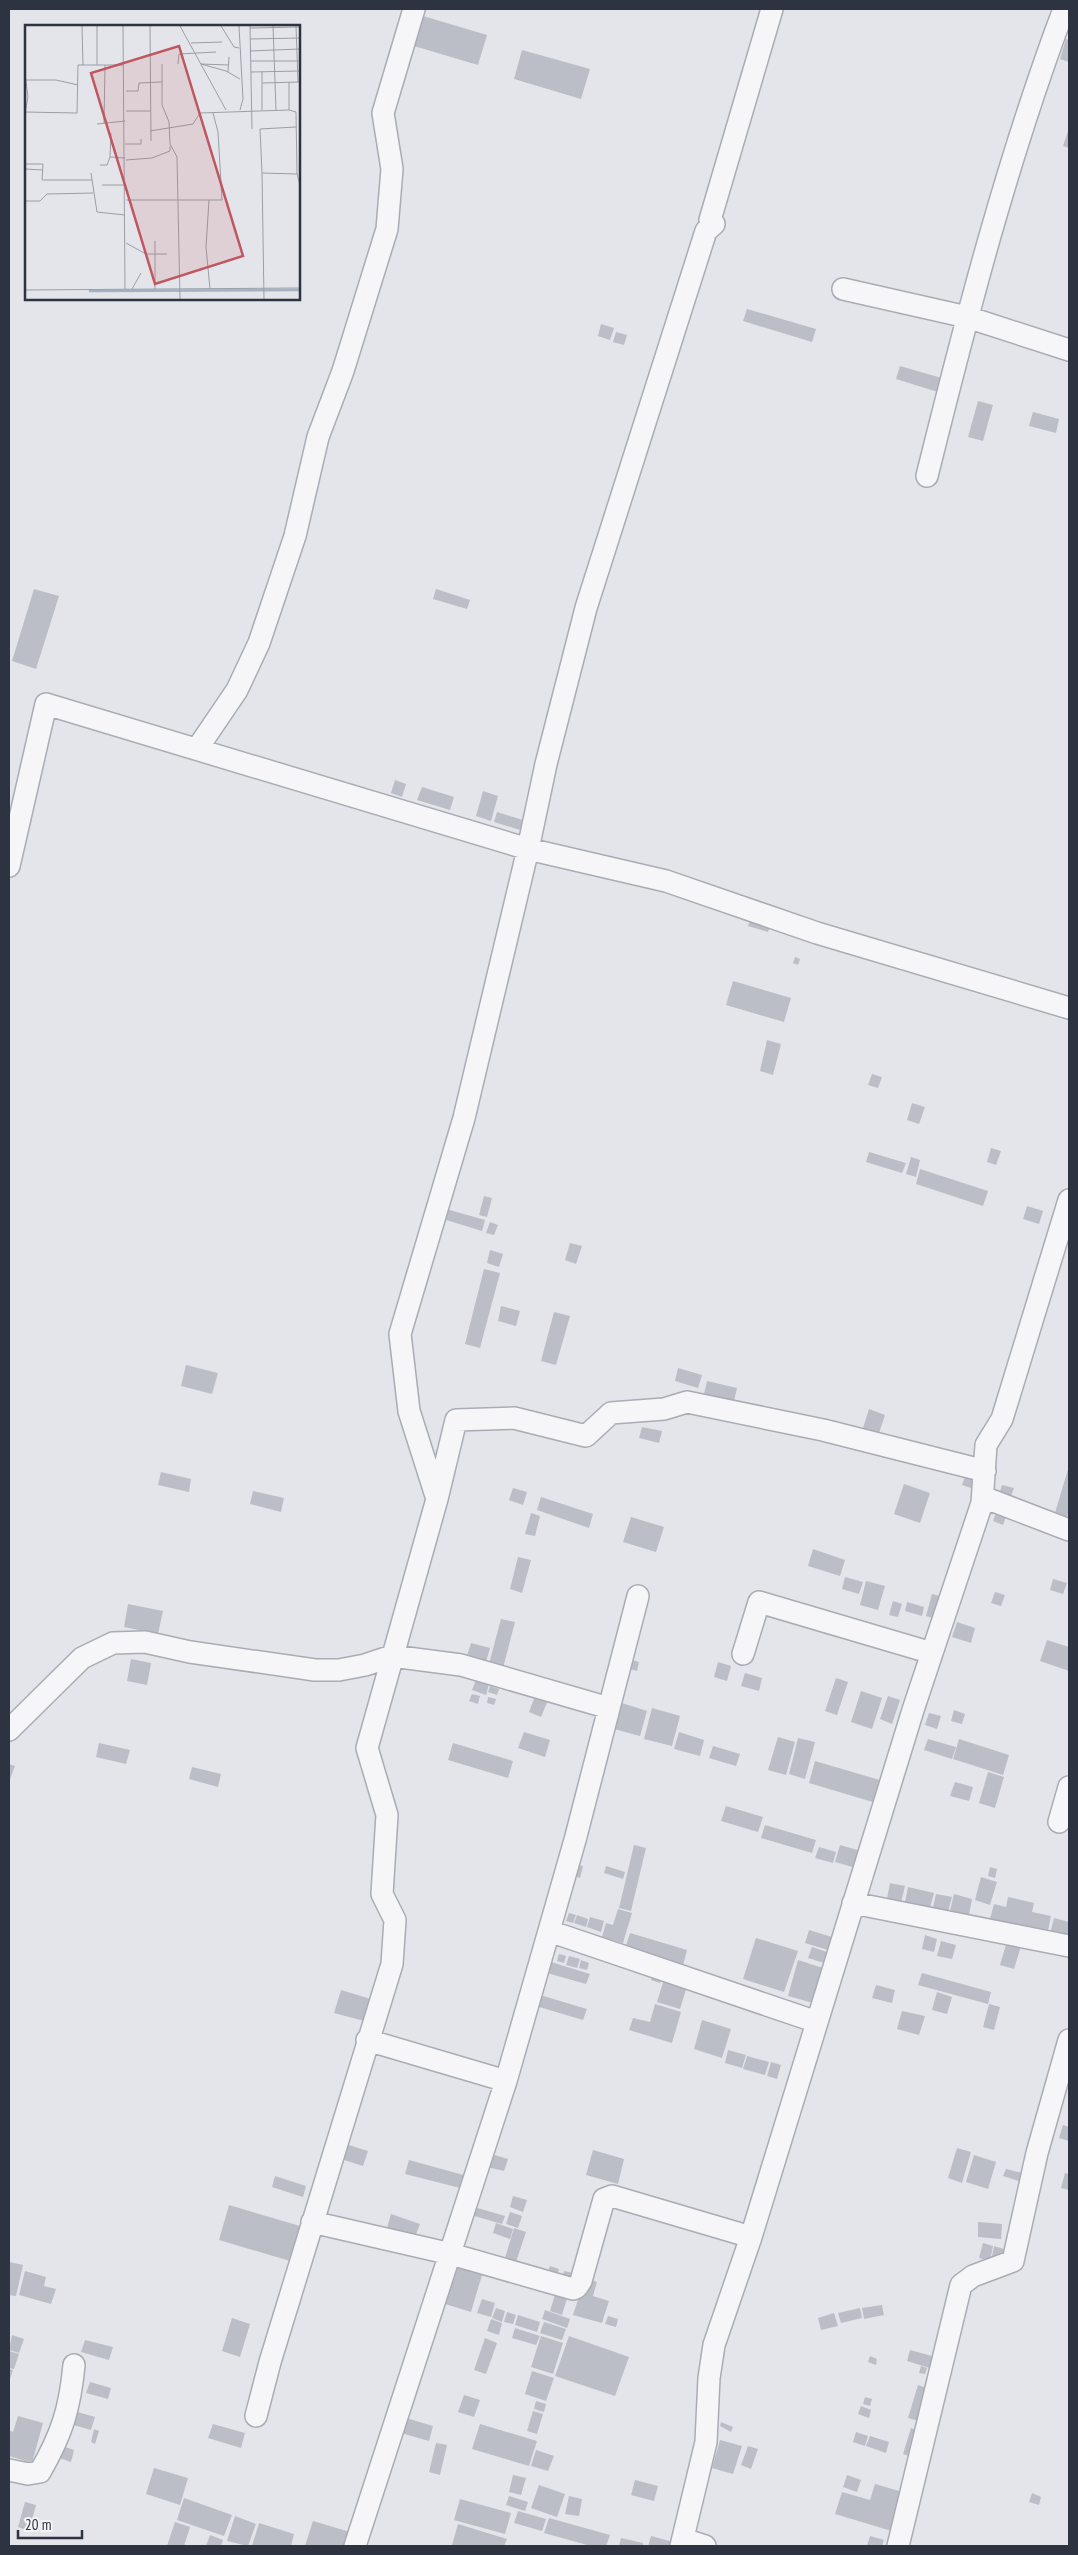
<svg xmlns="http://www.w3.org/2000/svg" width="1078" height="2555" font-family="'PT Sans Narrow',sans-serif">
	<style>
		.building { fill: #bbbec6 }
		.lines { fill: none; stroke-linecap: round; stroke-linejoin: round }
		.street-casing { stroke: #a9acb4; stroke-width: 24 }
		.street { stroke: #f6f6f8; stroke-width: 21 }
		.inset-river { fill: none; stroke: #a2b1c6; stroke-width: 2.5 }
		.inset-road { fill: none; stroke: #9a9ea6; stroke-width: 1 }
		.view { fill: #c05760; fill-opacity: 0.15; stroke: #c05760; stroke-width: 2.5 }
		.inset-edge { fill: none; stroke: #2d3340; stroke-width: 2.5 }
	</style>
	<rect width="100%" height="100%" fill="#e3e5ea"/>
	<path class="building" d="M423,16l64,19 -9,30 -64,-19z
		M1066,39l3,1v22l-9,-3z
		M522,50l68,19 -9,30 -67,-20z
		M1069,128v20l-6,-2z
		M747,309l69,20 -4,13 -69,-21z
		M601,324l13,4 -4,12 -12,-4z
		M616,332l11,3 -3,10 -11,-3z
		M900,366l45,13 -4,14 -45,-14z
		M978,401l15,4 -10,36 -15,-4z
		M1033,412l26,7 -3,14 -27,-7z
		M34,589l25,7 -23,73 -24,-8z
		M436,589l34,11 -3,9 -34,-10z
		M395,780l11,4 -4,13 -11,-4z
		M422,787l32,10 -4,13 -33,-10z
		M483,791l15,5 -7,25 -15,-5z
		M497,812l26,8 -3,10 -26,-8z
		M752,914l20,6 -4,12 -20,-6z
		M795,957l5,2 -2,6 -5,-2z
		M733,981l58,17 -7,24 -58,-17z
		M767,1040l14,4 -8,31 -13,-4z
		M872,1074l10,3 -4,11 -10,-3z
		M912,1103l13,4 -6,17 -12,-4z
		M991,1148l10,3 -5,14 -9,-3z
		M869,1152l37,11 -4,10 -36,-11z
		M911,1157l9,3 -4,17 -10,-3z
		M920,1169l68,22 -5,15 -67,-22z
		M484,1196l8,2 -5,19 -8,-2z
		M1027,1206l16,5 -4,13 -16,-5z
		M446,1209l39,11 -3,11 -39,-12z
		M490,1222l8,3 -4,10 -8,-2z
		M570,1243l12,3 -6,18 -11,-4z
		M490,1250l13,4 -4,13 -12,-4z
		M484,1269l16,4 -20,75 -15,-4z
		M501,1306l19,5 -4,15 -18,-5z
		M554,1312l16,4 -14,49 -15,-4z
		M186,1365l32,8 -6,21 -31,-8z
		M678,1368l24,7 -4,13 -23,-7z
		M707,1381l30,7 -3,13 -30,-7z
		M869,1409l16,6 -6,18 -16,-5z
		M642,1427l20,4 -3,12 -20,-5z
		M1069,1466v44l-2,7 -12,-4z
		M161,1472l30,7 -2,13 -31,-7z
		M966,1474l12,4 -4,11 -12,-4z
		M904,1484l26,9 -10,30 -26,-9z
		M1002,1485l12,3 -4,11 -11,-4z
		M513,1488l14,4 -4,13 -14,-5z
		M253,1491l31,7 -3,14 -31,-8z
		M541,1497l52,17 -4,14 -52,-18z
		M997,1510l10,4 -4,11 -10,-4z
		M531,1513l9,3 -5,20 -10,-2z
		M631,1517l33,10 -8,25 -33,-10z
		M813,1549l32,11 -5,16 -32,-10z
		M518,1557l13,3 -9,33 -12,-4z
		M845,1577l18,5 -4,12 -17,-5z
		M1053,1579l14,4 -4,11 -13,-4z
		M866,1581l19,5 -7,24 -18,-5z
		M995,1592l10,3 -4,11 -10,-3z
		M932,1594l11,3 -7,22 -10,-3z
		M893,1601l9,3 -4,13 -9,-2z
		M907,1602l17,5 -2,9 -17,-5z
		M128,1604l35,7 -5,23 -34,-7z
		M501,1619l14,3 -12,46 -14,-4z
		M957,1622l18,6 -4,15 -19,-6z
		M1047,1640l22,7v24l-29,-10z
		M471,1643l19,5 -5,17 -19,-6z
		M131,1659l20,4 -4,22 -20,-4z
		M632,1660l7,2 -2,9 -7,-2z
		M718,1662l13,4 -4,15 -13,-4z
		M745,1673l17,5 -3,13 -18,-5z
		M836,1678l12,4 -11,33 -12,-4z
		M476,1680l13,4 -3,11 -14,-5z
		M490,1686l9,3 -2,6 -9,-3z
		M861,1691l21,7 -10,31 -21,-7z
		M472,1694l8,2 -2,8 -9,-3z
		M535,1696l13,4 -7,17 -12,-5z
		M888,1696l12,4 -8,24 -12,-5z
		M488,1697l8,2 -2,6 -7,-2z
		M622,1703l25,8 -7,25 -26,-7z
		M652,1708l28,8 -8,30 -28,-7z
		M954,1710l11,4 -3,10 -11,-3z
		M929,1713l12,3 -4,13 -12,-4z
		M524,1732l26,8 -5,17 -27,-9z
		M679,1732l25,8 -4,16 -26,-7z
		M778,1737l17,5 -9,33 -18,-5z
		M798,1738l17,4 -10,37 -16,-5z
		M928,1739l28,8 -4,12 -28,-9z
		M959,1739l50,16 -6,20 -50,-16z
		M99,1743l31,7 -4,14 -30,-7z
		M453,1743l60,18 -5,17 -60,-18z
		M713,1746l27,8 -4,12 -27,-8z
		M815,1761l68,20 -7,22 -67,-20z
		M9,1764l6,2 -6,16z
		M192,1767l29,7 -3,13 -29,-8z
		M988,1772l16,5 -9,31 -16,-5z
		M955,1782l18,5 -4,14 -19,-5z
		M726,1806l37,11 -5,15 -37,-11z
		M765,1825l51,15 -4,13 -51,-15z
		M634,1845l12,3 -15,63 -12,-3z
		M840,1845l21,6 -5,17 -21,-6z
		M819,1847l17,5 -3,11 -18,-5z
		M578,1865l5,1 -3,12 -6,-2z
		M606,1866l19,6 -2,7 -19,-6z
		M990,1867l7,2 -2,9 -7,-2z
		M981,1877l16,5 -7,23 -15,-5z
		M890,1883l15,3 -4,16 -14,-3z
		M908,1887l26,6 -4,15 -25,-6z
		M936,1894l16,3 -4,14 -15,-4z
		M954,1894l18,5 -3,16 -19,-4z
		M1008,1897l26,6 -2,9 19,4 -3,15 -58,-12 4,-15 12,3z
		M618,1909l14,4 -9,30 -21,-6 4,-14 7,2z
		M569,1913l7,2 -3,8 -7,-2z
		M577,1915l11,4 -2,8 -12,-4z
		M590,1917l14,4 -3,11 -14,-5z
		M1054,1918l15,4v17l-19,-5z
		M809,1930l23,7 -4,13 -23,-7z
		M630,1933l57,17 -4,15 -58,-17z
		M925,1935l12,4 -3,13 -12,-3z
		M756,1938l42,13 -14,41 -41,-13z
		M1008,1938l14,5 -8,26 -14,-4z
		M941,1941l15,4 -4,14 -15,-3z
		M812,1947l15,5 -3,11 -16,-5z
		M559,1954l7,2 -2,7 -7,-2z
		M569,1956l11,3 -3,9 -11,-3z
		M581,1960l8,3 -2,7 -8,-2z
		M798,1960l25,8 -10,35 -25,-7z
		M551,1962l39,12 -4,10 -39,-11z
		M654,1971l9,2 -3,10 -9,-3z
		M922,1973l69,19 -3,12 -70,-19z
		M665,1976l23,7 -8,26 -23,-7z
		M876,1985l19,5 -3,13 -20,-5z
		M341,1990l33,10 -6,22 -34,-9z
		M937,1992l15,5 -5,17 -15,-4z
		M540,1995l47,14 -4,11 -47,-14z
		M655,2004l26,8 -9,31 -43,-13 4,-12 17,4z
		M989,2004l11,3 -6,23 -11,-3z
		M902,2011l23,5 -6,19 -22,-6z
		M702,2020l29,9 -9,29 -28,-9z
		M728,2050l18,5 -4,13 -17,-5z
		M747,2056l22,6 -4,13 -22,-6z
		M771,2062l10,3 -4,14 -10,-3z
		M1063,2125l6,2v14l-10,-3z
		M342,2143l26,8 -5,15 -25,-8z
		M957,2148l14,4 -9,31 -14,-5z
		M593,2150l31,9 -6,25 -32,-9z
		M491,2154l17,5 -4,12 -17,-4z
		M974,2155l22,7 -8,27 -22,-7z
		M409,2160l58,16 -3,13 -59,-15z
		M1006,2169l16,4 -3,8 -16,-5z
		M1065,2173l4,1v16l-8,-2z
		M275,2176l31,10 -3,11 -31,-10z
		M513,2196l14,4 -4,12 -13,-5z
		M229,2205l71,21 -10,35 -71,-21z
		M474,2207l31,9 -3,8 -31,-9z
		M510,2212l12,4 -4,12 -12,-4z
		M391,2214l29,10 -5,13 -28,-9z
		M978,2222l24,2 -1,15 -23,-2z
		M496,2223l17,6 -3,10 -17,-6z
		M514,2228l12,4 -10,30 -11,-4z
		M983,2243l10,3 -3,15 -11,-3z
		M994,2246l10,3 -2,9 -10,-2z
		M9,2262l14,3 -7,31 -7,-1z
		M550,2266l9,3 -3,9 -9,-3z
		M454,2267l28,8 -11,37 -29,-9z
		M25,2271l21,6 -2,9 12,3 -5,15 -32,-9z
		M564,2271l9,2 -3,9 -8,-2z
		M585,2278l12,4 -4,14 16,5 -7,22 -29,-8z
		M556,2291l12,4 -6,20 -12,-4z
		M482,2299l13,4 -4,14 -14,-4z
		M882,2305l2,10 -20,4 -2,-11z
		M496,2308l9,3 -3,11 -10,-4z
		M860,2308l2,10 -21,5 -3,-10z
		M545,2310l25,9 -3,9 -25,-9z
		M507,2312l9,3 -3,9 -9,-2z
		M834,2313l4,13 -17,4 -3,-12z
		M518,2315l22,7 -3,10 -22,-7z
		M608,2316l10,3 -2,8 -11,-3z
		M232,2318l18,6 -10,33 -18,-6z
		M491,2319l11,4 -3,12 -12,-4z
		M544,2322l22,7 -4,11 -22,-7z
		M515,2328l25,8 -4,9 -24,-7z
		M12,2335l12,4 -5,14 -10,-3z
		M541,2336l22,7 -10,31 -22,-7z
		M569,2336l60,21 -14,39 -60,-20z
		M485,2338l12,5 -11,31 -12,-4z
		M85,2340l28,7 -4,13 -28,-8z
		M910,2350l29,8 -3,12 -29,-9z
		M9,2351l10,3 -5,15 -5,-1z
		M870,2356l7,3 -1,6 -8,-3z
		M921,2366l6,2 -2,6 -6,-1z
		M9,2369l4,1 -4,12z
		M532,2371l22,7 -8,23 -21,-7z
		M926,2381l7,2 -11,39 -14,-4 10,-33 6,2z
		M90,2382l21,6 -3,11 -22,-6z
		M464,2395l16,5 -6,17 -16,-5z
		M865,2397l7,2 -2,7 -7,-2z
		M536,2401l10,3 -2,8 -10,-3z
		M861,2406l10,4 -2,8 -11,-4z
		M74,2411l21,6 -4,13 -21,-6z
		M533,2411l10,3 -6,20 -10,-3z
		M18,2416l25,7 -11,40 -23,-7v-26l4,2z
		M406,2418l27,8 -4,15 -28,-8z
		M721,2422l12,5 -2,5 -11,-6z
		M213,2424l32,9 -4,15 -33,-10z
		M480,2424l57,17 -8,25 -57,-17z
		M911,2428l11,4 -8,26 -11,-4z
		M94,2429l5,2 -4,13 -4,-2z
		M856,2432l12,4 -3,10 -12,-4z
		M870,2436l19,6 -3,11 -20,-7z
		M720,2440l22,6 -9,28 -21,-6z
		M436,2443l11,2 -7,30 -11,-3z
		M62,2446l12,4 -3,12 -12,-4z
		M748,2446l10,3 -7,20 -10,-4z
		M536,2450l18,6 -6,15 -17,-5z
		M154,2468l34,10 -8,27 -34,-11z
		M513,2475l13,3 -5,17 -12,-3z
		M847,2475l14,5 -4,12 -14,-5z
		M635,2480l23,6 -4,15 -23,-6z
		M875,2484l31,9 -11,39 -60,-18 7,-22 28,8z
		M539,2485l26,9 -8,23 -26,-9z
		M1032,2493l9,4 -2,8 -10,-3z
		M509,2496l19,6 -3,9 -19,-6z
		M569,2496l13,3 -3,17 -14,-2z
		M184,2498l48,17 -8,21 -47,-16z
		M460,2499l51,14 -6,21 -51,-14z
		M25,2502l11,3 -7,26 -11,-4z
		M518,2511l28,8 -4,12 -28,-8z
		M235,2516l21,8 -8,22 -21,-5z
		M549,2518l61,17 -4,11h-15l-47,-13z
		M313,2521l37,11 -5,14h-40z
		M175,2522l15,5 -6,19h-17z
		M259,2523l35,11 -3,12h-39z
		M458,2524l49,15 -3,7 -52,-1z
		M210,2535l13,5 -2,6h-15z
		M651,2536l22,6 -1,4h-24z
		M870,2536l14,4 -2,6h-15z
		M621,2538l22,5v3h-24z"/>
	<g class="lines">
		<defs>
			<path id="street" d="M843,289l124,28 102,33
				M927,476c39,-157 80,-316 137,-467
				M197,749l40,-59 22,-47 36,-107 23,-99 25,-66 44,-142 5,-60 -9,-56 31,-104
				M9,866l37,-162 482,145 138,32 151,52 252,75
				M983,1497l86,33
				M437,1499l19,-79 58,-2 72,18 25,-23 53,-4 23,-7 136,28 162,41
				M743,1654l16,-52 173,51
				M9,1730l73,-72 31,-15 32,-1 45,10 125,18h24l26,-5 27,-9 69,9 148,43
				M1059,1822l10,-35
				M853,1903l216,43
				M549,1931l268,91
				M367,2040l139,41
				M312,2222l139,32 122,35 4,-2 4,-6 23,-82 8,-3 139,41
				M256,2416l14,-54 122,-398 3,-44 -13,-26 5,-79 -20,-67 70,-249 -28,-88 -9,-77 64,-216 64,-269 18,-85 40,-156 120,-377 8,-7 -4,-4 62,-211
				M9,2470l19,4 12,-2c22,-38 30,-64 34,-107
				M683,2539l22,7
				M355,2546l151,-465 69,-241 63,-244
				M681,2546l25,-104 3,-64 5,-33 37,-108 162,-527 69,-207 4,-58 16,-26 67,-219
				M898,2546l63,-261 12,-9 40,-15 24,-108 32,-113"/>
		</defs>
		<use href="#street" class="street-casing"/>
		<use href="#street" class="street"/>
	</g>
	<g transform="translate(25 25)">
		<rect width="275" height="275" fill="#e3e5ea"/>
		<path class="inset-river" d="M64,266l211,-1"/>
		<path class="inset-road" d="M57,1l1,39M72,1v39M98,1l2,263M125,1l1,115M155,1l46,84M196,1l13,21 5,1M214,1l4,73 -3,11M225,1l2,103M248,1l3,84M271,1l2,56M225,3l50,-1M225,14l50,-1M166,18l31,-1M225,26l50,-2M226,36h49M137,39v41l7,17 1,22 7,13 3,142M153,39l1,-10 37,-2M203,40l-27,-1 25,7 14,8M203,47l1,-15M226,47l49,-1M237,47v38M0,49l3,23 -3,16M1,55h30l22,5M264,57v28M237,58l37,-1M101,66h12l1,-8 23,-1M101,86h24M0,87l52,1 1,-48h46M79,98l1,-58M72,99l28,-3M125,106l43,-7 7,-11 89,-3 7,2 1,62M86,108l-1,24 15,1M100,119h16v-5M101,135l26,-2 18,-7v-5M0,139h18l-1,16h50M75,140h7l3,-8M0,144l18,1M66,148l6,39 28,3M237,148l-2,-44 36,-2M77,160h23M101,175h96l-4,-68 -5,-19M184,175l-3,47 4,42M0,176h15l7,-7 46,-1M130,216v48M101,218l20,11h21M107,264l9,-16M0,265l275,-2M239,274l-2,-126 35,1 3,11"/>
		<path class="view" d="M154,21l64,210 -88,28 -64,-211z"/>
		<rect width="275" height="275" class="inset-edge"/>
	</g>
	<rect width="1078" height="2555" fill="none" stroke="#2d3340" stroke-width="20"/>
	<path d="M18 2530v8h64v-8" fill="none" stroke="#2d3340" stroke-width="2.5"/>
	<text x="25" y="2530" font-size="15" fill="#2d3340" stroke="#f3f4f7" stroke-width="4" paint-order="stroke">20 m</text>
</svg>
